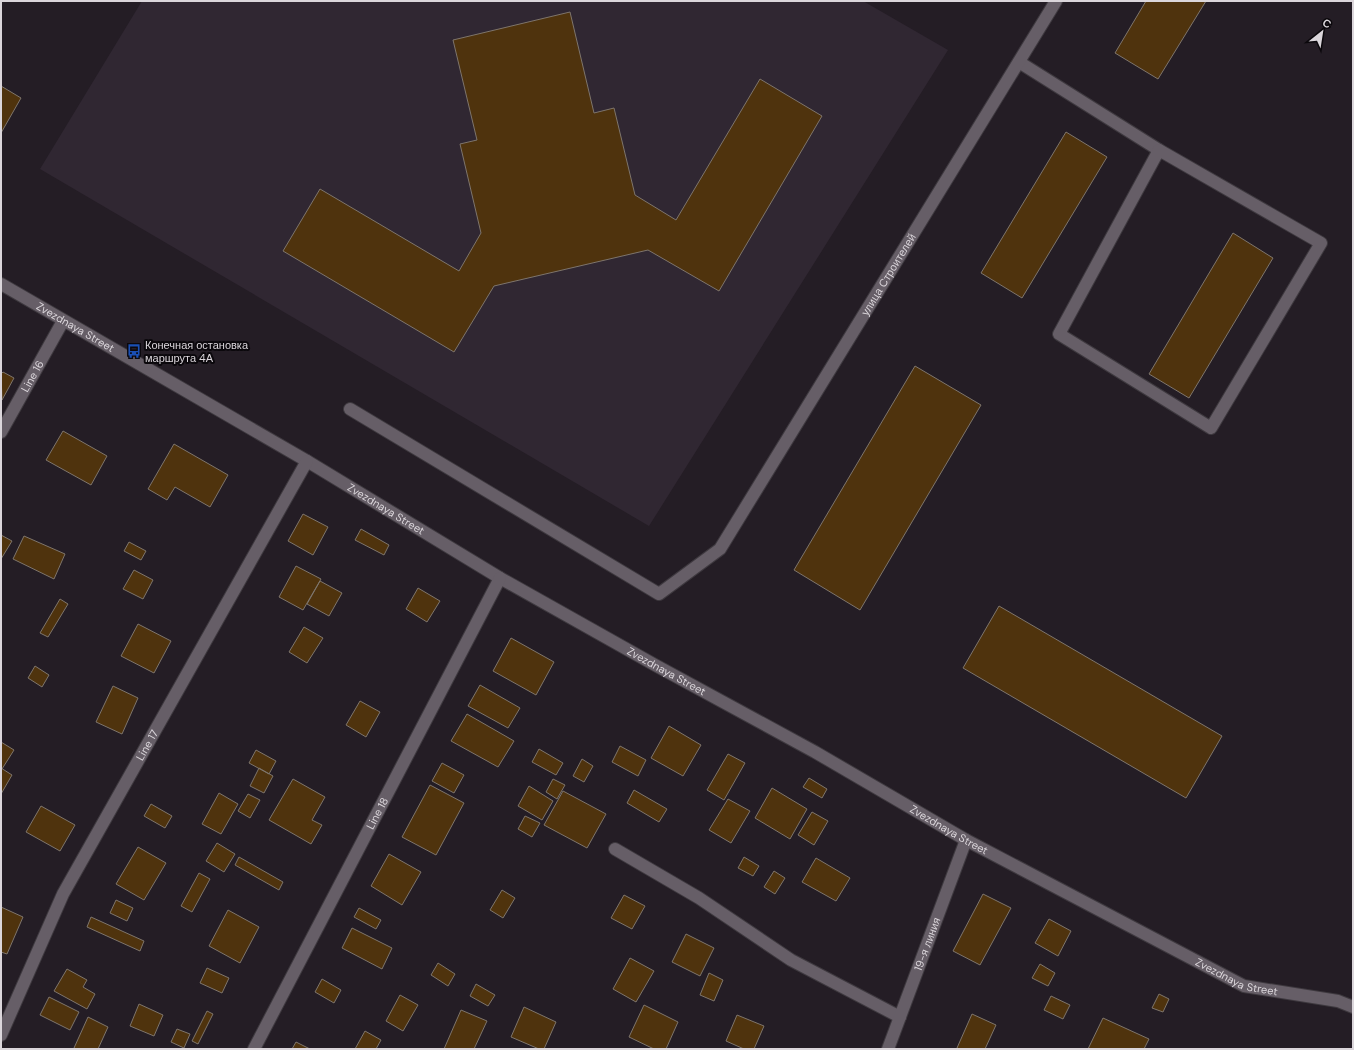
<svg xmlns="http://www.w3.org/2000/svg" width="1354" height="1050" font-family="'DM Sans',sans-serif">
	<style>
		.built { fill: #302732 }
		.building { fill: #4f330d; stroke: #7e756c }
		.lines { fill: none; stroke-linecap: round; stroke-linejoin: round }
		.service-casing { stroke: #3e393f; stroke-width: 14 }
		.minor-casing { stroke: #3e393f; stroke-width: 14 }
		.service { stroke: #665e67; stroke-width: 12 }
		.minor { stroke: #665e67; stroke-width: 12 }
		.labels { text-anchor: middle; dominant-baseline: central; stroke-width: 4; stroke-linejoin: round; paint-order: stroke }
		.street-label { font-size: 11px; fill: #dbd6db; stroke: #0b080c }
		.poi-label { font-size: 11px; fill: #dbd6db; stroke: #0b080c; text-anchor: start }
	</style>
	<rect width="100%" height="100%" fill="#241d25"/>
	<path class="built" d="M142,1h721l85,49 -299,476 -609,-357z"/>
	<path class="building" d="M1146,1h60l-48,78 -43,-26z
		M570,12l24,101 20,-5 21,87 41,25 84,-141 62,37 -103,175 -71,-41 -154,36 -40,66 -171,-101 37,-62 139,82 22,-38 -21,-89 17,-4 -24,-100z
		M1,86l20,12 -20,35z
		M1066,132l41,25 -85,141 -41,-25z
		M1233,233l40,25 -84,140 -40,-24z
		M915,366l66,39 -121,205 -66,-40z
		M3,372l11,6 -12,22 -1,-26z
		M63,431l44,25 -16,29 -45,-25z
		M174,444l54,31 -18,32 -35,-20 -8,13 -19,-11z
		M303,514l25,13 -15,28 -25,-14z
		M361,529l28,16 -5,10 -29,-15z
		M1,535l11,6 -11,18z
		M24,536l41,18 -11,25 -41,-20z
		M129,542l17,9 -5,9 -17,-9z
		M296,566l25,13 -18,31 -24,-13z
		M134,570l19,10 -10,19 -20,-10z
		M320,581l22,12 -13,23 -22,-12z
		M418,588l22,13 -13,21 -21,-13z
		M60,599l8,5 -20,33 -8,-4z
		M999,606l223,130 -36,62 -223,-130z
		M138,624l33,17 -17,32 -33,-17z
		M304,627l19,11 -16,25 -18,-11z
		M511,638l43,24 -18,33 -43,-24z
		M35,666l14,9 -7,12 -14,-9z
		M480,685l40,23 -12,20 -40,-22z
		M113,686l25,12 -16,36 -26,-12z
		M360,701l20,11 -14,25 -20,-12z
		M467,714l47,27 -16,26 -47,-26z
		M669,726l32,19 -18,31 -32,-18z
		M1,742l13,8 -12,19 -1,-1z
		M620,746l26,14 -8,16 -26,-14z
		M539,749l24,14 -7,12 -24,-13z
		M256,750l20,11 -7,13 -20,-11z
		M728,754l17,9 -21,37 -17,-10z
		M582,759l11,7 -9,16 -11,-6z
		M442,763l22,12 -10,18 -22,-12z
		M1,768l11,7 -11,19z
		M259,768l14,8 -9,17 -14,-7z
		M809,778l18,11 -5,9 -19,-11z
		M293,779l32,18 -13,23 10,5 -11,19 -42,-24z
		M553,779l12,6 -8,14 -11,-7z
		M430,785l34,18 -28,52 -34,-18z
		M529,786l24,15 -11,19 -24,-14z
		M772,788l35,21 -17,30 -35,-21z
		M634,790l33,19 -8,13 -32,-19z
		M563,791l43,23 -19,34 -43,-23z
		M219,793l19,11 -17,30 -19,-10z
		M248,794l12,6 -10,18 -12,-7z
		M728,799l22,12 -19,32 -22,-13z
		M151,804l21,12 -7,12 -21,-12z
		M41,806l34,19 -15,26 -34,-19z
		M812,812l16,9 -14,24 -16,-10z
		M525,816l15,7 -8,14 -14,-8z
		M217,843l18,11 -11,18 -18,-11z
		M138,847l28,16 -22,37 -28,-16z
		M389,854l32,18 -19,33 -31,-19z
		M239,857l44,25 -4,8 -44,-25z
		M744,857l15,9 -6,10 -15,-8z
		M816,858l34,20 -14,23 -34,-19z
		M774,871l11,7 -10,16 -11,-7z
		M199,873l11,6 -18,33 -11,-6z
		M502,890l13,8 -12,20 -13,-8z
		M983,894l28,14 -31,57 -27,-14z
		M624,895l21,11 -13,23 -21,-11z
		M116,900l17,8 -6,13 -17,-8z
		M1,907l22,10 -16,37 -6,-2z
		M359,908l22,12 -5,9 -22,-12z
		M228,910l31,17 -19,36 -31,-17z
		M91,917l53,24 -4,10 -53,-24z
		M1049,919l22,12 -13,25 -23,-13z
		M352,928l40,20 -10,21 -40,-21z
		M686,934l28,14 -14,28 -28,-14z
		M630,958l24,13 -18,31 -23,-13z
		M438,963l17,11 -7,12 -17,-11z
		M1040,964l15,9 -7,13 -16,-8z
		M207,968l22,10 -7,15 -22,-10z
		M67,969l20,11 -4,7 12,7 -8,15 -33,-18z
		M709,973l14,7 -9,21 -14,-6z
		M322,979l19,11 -7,13 -19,-11z
		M476,984l19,11 -7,11 -18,-10z
		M1159,994l10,5 -6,13 -11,-4z
		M400,995l18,10 -15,26 -17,-10z
		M1051,996l19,9 -7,14 -19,-9z
		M49,997l30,15 -9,18 -30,-15z
		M139,1004l24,11 -9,21 -24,-10z
		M644,1005l34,17 -12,27h-12l-25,-12z
		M524,1007l32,15 -12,27h-5l-28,-12z
		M461,1010l26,11 -13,28h-30z
		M207,1011l6,3 -15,30 -6,-3z
		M972,1014l24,11 -11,24h-26l-2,-1z
		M737,1015l27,11 -10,23h-10l-18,-8z
		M88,1017l20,10 -10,22h-22l-2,-1z
		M1103,1018l46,21 -5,10h-56z
		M177,1029l13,5 -6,14 -13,-6z
		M365,1031l16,9 -5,9h-21z
		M296,1042l14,7h-18z"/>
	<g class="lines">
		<defs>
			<path id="service" d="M615,849l84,49 92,62 109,57"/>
			<g id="minor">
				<path d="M1019,62l140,88"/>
				<path d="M1159,150l162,93 -110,185 -152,-94z"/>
				<path id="s1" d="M1,284l306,177 193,117 155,87 160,87 151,88 278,146 94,15 15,6"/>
				<path id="s2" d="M350,409l309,185 61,-45 336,-548"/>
				<path id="s3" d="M1,432l62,-111"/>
				<path id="s4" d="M1,1035l62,-141 244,-433"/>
				<path id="s5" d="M254,1049l246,-471"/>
				<path id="s6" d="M888,1049l78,-209"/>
			</g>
		</defs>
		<use href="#service" class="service-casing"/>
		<use href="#minor" class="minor-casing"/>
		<use href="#service" class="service"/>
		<use href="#minor" class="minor"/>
	</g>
	<defs>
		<symbol id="bus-bare" viewBox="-9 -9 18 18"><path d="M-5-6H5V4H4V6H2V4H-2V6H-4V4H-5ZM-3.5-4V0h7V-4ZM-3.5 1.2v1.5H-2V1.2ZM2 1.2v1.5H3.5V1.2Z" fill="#1a4fb4" stroke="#0b080c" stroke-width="2.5" paint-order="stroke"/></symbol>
	</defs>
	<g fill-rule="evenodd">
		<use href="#bus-bare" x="124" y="341" width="20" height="20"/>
	</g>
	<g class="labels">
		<g class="street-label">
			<text stroke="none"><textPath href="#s2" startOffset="758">улица Строителей</textPath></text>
			<text stroke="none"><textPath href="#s1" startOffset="86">Zvezdnaya Street</textPath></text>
			<text stroke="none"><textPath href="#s3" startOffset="64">Line 16</textPath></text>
			<text stroke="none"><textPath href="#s1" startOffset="446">Zvezdnaya Street</textPath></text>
			<text stroke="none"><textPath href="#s1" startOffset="770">Zvezdnaya Street</textPath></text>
			<text stroke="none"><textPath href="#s4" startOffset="325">Line 17</textPath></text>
			<text stroke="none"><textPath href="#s5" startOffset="266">Line 18</textPath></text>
			<text stroke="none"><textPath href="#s1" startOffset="1094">Zvezdnaya Street</textPath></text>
			<text stroke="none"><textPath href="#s6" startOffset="112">19-я линия</textPath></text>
			<text stroke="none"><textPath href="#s1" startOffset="1418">Zvezdnaya Street</textPath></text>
		</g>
		<g class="poi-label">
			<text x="145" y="345">Конечная остановка<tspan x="145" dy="13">маршрута 4А</tspan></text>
		</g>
	</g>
	<rect width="1354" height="1050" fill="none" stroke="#dbd6db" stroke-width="4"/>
	<g transform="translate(1322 32) rotate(30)" stroke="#0b080c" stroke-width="3" paint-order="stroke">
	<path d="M0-3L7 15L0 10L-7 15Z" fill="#dbd6db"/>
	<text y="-6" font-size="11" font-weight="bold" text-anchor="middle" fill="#dbd6db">С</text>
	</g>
</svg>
